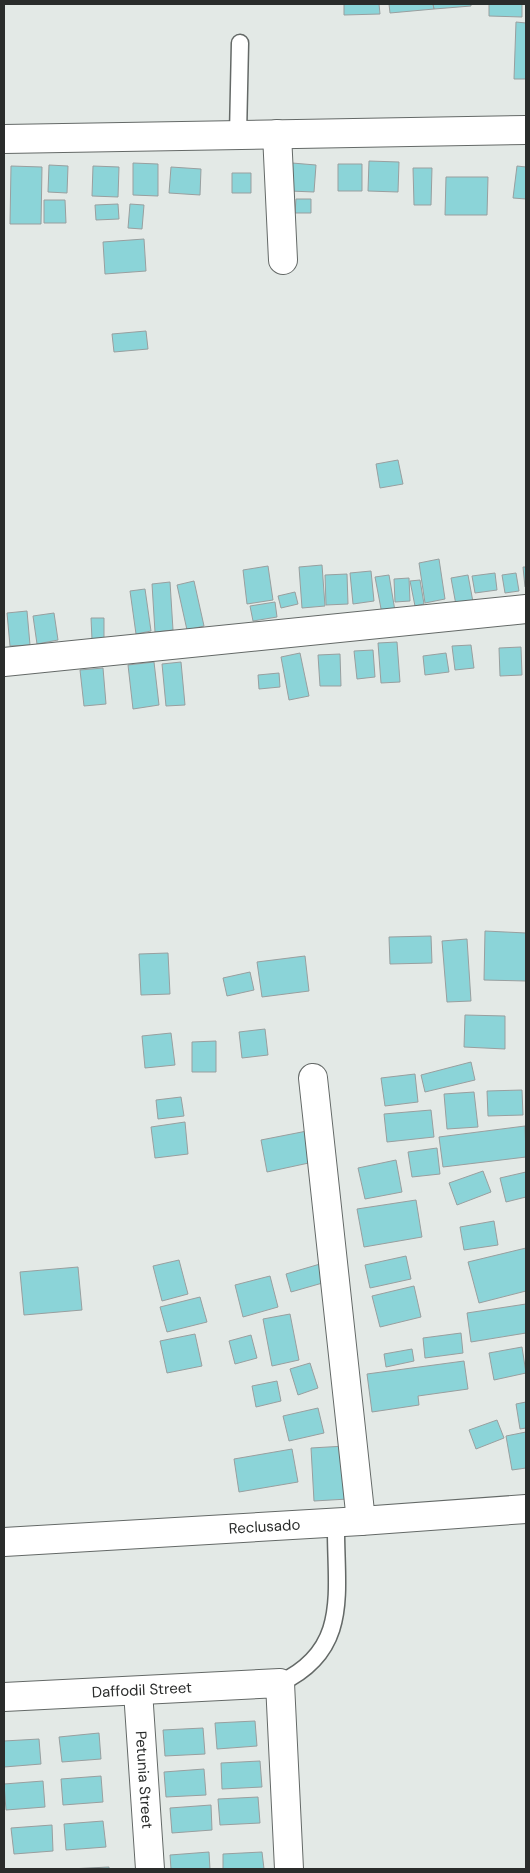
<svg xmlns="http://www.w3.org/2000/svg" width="530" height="1873" font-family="'DM Sans',sans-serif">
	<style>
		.building { fill: #8bd4d8; stroke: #999f9f }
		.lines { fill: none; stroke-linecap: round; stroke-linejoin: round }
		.lane-casing { stroke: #646967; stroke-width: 19 }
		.street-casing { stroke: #646967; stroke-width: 30 }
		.secondary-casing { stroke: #646967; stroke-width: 30 }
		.lane { stroke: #fff; stroke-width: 16 }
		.street { stroke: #fff; stroke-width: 28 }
		.secondary { stroke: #fff; stroke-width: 28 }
		.labels { text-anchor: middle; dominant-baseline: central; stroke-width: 5; stroke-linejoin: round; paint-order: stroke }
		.street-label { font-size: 15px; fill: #2a2c2b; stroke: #e3e9e6 }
	</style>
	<rect width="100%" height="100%" fill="#e3e9e6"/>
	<path class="building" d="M344,4h35l1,10 -36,1z
		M389,4h44l1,5 -44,4z
		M433,4h38v2l-37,3z
		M489,4h33v13l-33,-1z
		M516,22l10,1v56h-12z
		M369,161l30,1 -1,30 -30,-1z
		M133,163l25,1v32l-25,-1z
		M292,163l24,2 -2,27 -24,-1z
		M338,164h24v27h-24z
		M49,165l19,1 -1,27 -19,-1z
		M11,166l31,1 -1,57h-31z
		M93,166l26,1 -1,30 -26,-1z
		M517,166l9,1v32l-13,-1z
		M171,167l30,2 -1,26 -31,-2z
		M413,168h19l-1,37h-17z
		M232,173h19v20h-19z
		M446,177h42l-1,38h-42z
		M296,199h15v14h-16z
		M44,200h21l1,23h-22z
		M118,204l1,15 -23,1 -1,-15z
		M130,204l14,1 -2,24 -14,-1z
		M144,239l2,32 -41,3 -2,-32z
		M146,331l2,18 -34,3 -2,-18z
		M398,460l5,24 -23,4 -4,-24z
		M439,559l6,40 -20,4 -6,-40z
		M322,565l3,41 -23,2 -3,-41z
		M268,566l5,34 -26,4 -4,-34z
		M523,567h3v20h-1z
		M371,571l3,30 -21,3 -3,-31z
		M495,573l2,17 -22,3 -3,-17z
		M516,573l3,18 -14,2 -3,-18z
		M347,574l1,30 -22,1 -1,-30z
		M389,575l6,36 -13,3 -7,-37z
		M468,575l5,27 -17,3 -5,-27z
		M409,578l1,23 -15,1 -1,-23z
		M420,580l4,24 -9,2 -5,-25z
		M194,581l10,45 -17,4 -10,-45z
		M170,582l3,48 -18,2 -3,-48z
		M145,589l6,42 -15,3 -6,-43z
		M295,592l3,12 -17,4 -3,-12z
		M275,602l2,15 -24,4 -3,-15z
		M27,611l3,34 -20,1 -3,-33z
		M54,613l4,27 -21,4 -4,-28z
		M91,618h13v21l-12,1z
		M397,642l3,40 -19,1 -3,-40z
		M471,645l3,23 -19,2 -3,-24z
		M521,647l1,28 -22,1 -1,-28z
		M373,650l2,27 -18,2 -3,-28z
		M300,653l9,43 -20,4 -8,-43z
		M446,653l3,19 -24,3 -2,-19z
		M340,654l1,32h-21l-2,-31z
		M154,662l5,43 -26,4 -5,-44z
		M181,662l4,43 -19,1 -4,-42z
		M103,668l3,36 -22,2 -4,-36z
		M279,673l1,14 -21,2 -1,-14z
		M485,931l41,2v48l-42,-1z
		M431,936l1,27 -42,1 -1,-27z
		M467,939l4,62 -24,1 -5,-61z
		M168,953l2,41 -29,1 -2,-41z
		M305,956l4,35 -47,6 -5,-35z
		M250,972l4,18 -27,6 -4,-18z
		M465,1015l40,1v33l-41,-2z
		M265,1029l3,26 -26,3 -3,-26z
		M171,1033l4,32 -30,3 -3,-32z
		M216,1041v31h-24v-30z
		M471,1062l4,18 -50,12 -4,-17z
		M415,1074l3,28 -33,4 -4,-28z
		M522,1090l1,25 -35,1 -1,-25z
		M474,1092l4,35 -31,2 -3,-35z
		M181,1097l3,19 -26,3 -2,-19z
		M431,1110l3,27 -47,5 -3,-28z
		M185,1122l3,32 -33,4 -4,-31z
		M525,1126l1,31 -83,10 -4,-30z
		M312,1130l6,31 -51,11 -6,-32z
		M437,1148l3,26 -28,3 -4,-25z
		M396,1160l6,32 -37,7 -7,-31z
		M483,1171l8,21 -34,13 -8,-22z
		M526,1172v25l-20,5 -6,-24z
		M416,1200l6,37 -58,10 -7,-38z
		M494,1221l4,24 -34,5 -4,-23z
		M526,1248v43l-47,12 -11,-41z
		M406,1256l5,23 -41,9 -5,-23z
		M179,1260l9,34 -26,7 -9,-35z
		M320,1264l6,18 -35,10 -5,-18z
		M78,1267l4,43 -58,5 -4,-43z
		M270,1276l8,31 -35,10 -8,-32z
		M414,1286l7,31 -41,10 -8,-31z
		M200,1297l7,25 -40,10 -7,-25z
		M526,1304v29l-55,9 -4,-29z
		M290,1314l9,46 -27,6 -9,-47z
		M461,1333l2,20 -38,5 -2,-20z
		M195,1334l7,32 -35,7 -7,-32z
		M251,1335l6,23 -22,6 -6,-23z
		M522,1347l4,26 -32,7 -5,-27z
		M412,1349l2,12 -28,6 -2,-13z
		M464,1361l4,28 -50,7 1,9 -47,7 -5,-38z
		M310,1363l8,25 -20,7 -8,-26z
		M277,1381l4,20 -25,6 -4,-21z
		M526,1402v26l-6,1 -4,-25z
		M318,1408l6,25 -35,8 -6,-25z
		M497,1420l7,18 -28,11 -7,-19z
		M526,1432v36l-14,2 -6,-34z
		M345,1446l3,53 -34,2 -3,-53z
		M292,1449l6,33 -59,10 -5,-33z
		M255,1721l2,25 -40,3 -2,-26z
		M203,1728l2,26 -40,2 -2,-26z
		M99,1733l2,26 -39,3 -3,-25z
		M39,1739l2,25 -37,3v-26z
		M260,1761l2,26 -40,2 -1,-26z
		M204,1769l2,26 -40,2 -2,-25z
		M101,1776l2,26 -40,3 -2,-26z
		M43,1781l2,26 -39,3 -2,-26z
		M258,1797l2,26 -40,2 -2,-26z
		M211,1805l1,25 -40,3 -2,-25z
		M103,1821l3,26 -40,3 -2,-26z
		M52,1825l1,26 -39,3 -3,-26z
		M209,1852l1,17h-39l-1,-14z
		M262,1852l2,17h-41v-15z
		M109,1867v2h-40z"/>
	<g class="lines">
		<defs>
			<path id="lane" d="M238,135l2,-92
				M280,1683c72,-34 55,-93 56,-160"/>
			<g id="street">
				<path d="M277,134l6,126"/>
				<path d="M4,139l522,-9"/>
				<path d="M4,662l522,-53"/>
				<path d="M313,1078l48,443"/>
				<path id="s1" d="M138,1691l12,178"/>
				<path id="s2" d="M4,1697l276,-14 9,186"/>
			</g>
			<g id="secondary">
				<path id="s3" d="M4,1542l357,-21 165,-12"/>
			</g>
		</defs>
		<use href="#lane" class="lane-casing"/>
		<use href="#street" class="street-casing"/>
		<use href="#secondary" class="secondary-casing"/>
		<use href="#lane" class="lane"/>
		<use href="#street" class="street"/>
		<use href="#secondary" class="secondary"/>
	</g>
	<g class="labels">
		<g class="street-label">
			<text stroke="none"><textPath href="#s3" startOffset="261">Reclusado</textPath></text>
			<text stroke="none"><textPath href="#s2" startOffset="138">Daffodil Street</textPath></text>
			<text stroke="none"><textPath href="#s1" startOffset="89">Petunia Street</textPath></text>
		</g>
	</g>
	<rect width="530" height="1873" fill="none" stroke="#2a2c2b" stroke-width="10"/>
</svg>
